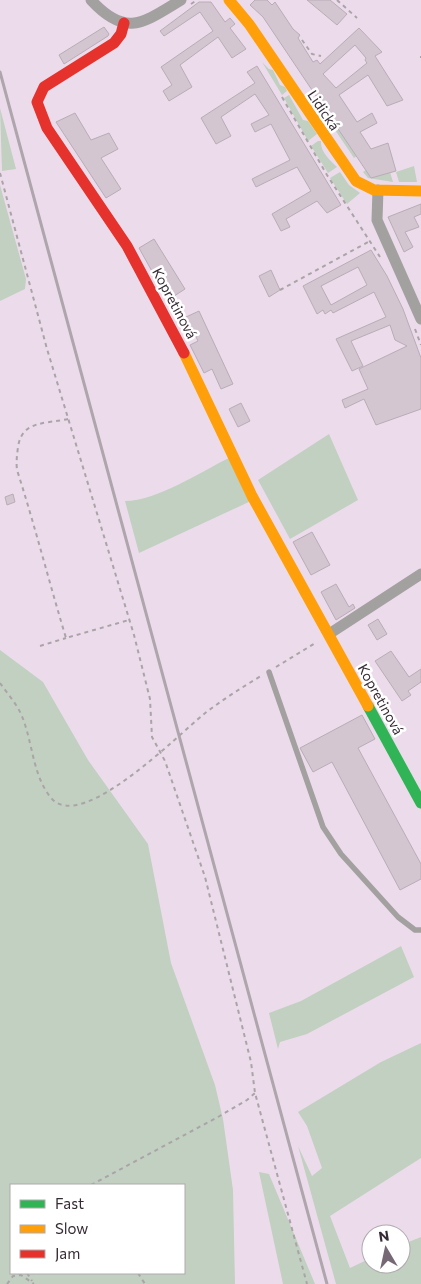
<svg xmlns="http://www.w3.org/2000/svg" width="421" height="1284" font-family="Commissioner,sans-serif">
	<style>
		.green { fill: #c1d0c0; fill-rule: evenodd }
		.building { fill: #d3c6d1; stroke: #b9acb7; fill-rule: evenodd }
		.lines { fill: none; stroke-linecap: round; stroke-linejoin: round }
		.path { stroke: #aaa4a7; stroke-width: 2; stroke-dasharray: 4 4; stroke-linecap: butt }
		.lane { stroke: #a3a0a0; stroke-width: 5.5 }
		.street { stroke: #a3a0a0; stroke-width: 11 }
		.fast { stroke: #30b455; stroke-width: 11 }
		.slow { stroke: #ff9f0a; stroke-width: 11 }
		.jam { stroke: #e5322d; stroke-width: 11 }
		.rail { stroke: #aea6ac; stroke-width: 3 }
		.labels { text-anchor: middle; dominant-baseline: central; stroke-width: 5; stroke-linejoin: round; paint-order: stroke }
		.street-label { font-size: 14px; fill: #362b35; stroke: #fff }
	</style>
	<rect width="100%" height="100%" fill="#ecdceb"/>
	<path class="green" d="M262,62l7,7 4,1 7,15 5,2 2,4 -5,4z
		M289,95l14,25 5,1 9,13 -9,7 -24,-43z
		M0,108l16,61 -14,2z
		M337,124l20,32 -3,2 -21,-31z
		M318,141h3c-1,11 10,20 16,26l-9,6 -17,-27z
		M414,166l3,16h-18l-3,-10z
		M366,170l5,8 19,-6 3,10 -25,-4 -5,-6z
		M340,172l9,13 11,8 -13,11 -17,-26z
		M0,185l26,94 -1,10 -25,12z
		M329,434l29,66 -68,39 -32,-59z
		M229,458l22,43 -112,52 -14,-52c32,0 75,-29 104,-43z
		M0,650l43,32 45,78 60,84 23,119 44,122 8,34 10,71 2,94h-235zM11,1185h173v88h-173z
		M401,946l13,31 -107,57 -27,8 -2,7 -9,-36 32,-12z
		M421,1043v115l-91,58 20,52 21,-10v6h30v-19l20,-8v47h-85l-38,-138 14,30 10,-8 -15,-42 -9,-14 83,-50z
		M259,1172l10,2 46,110h-32z"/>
	<path class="building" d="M255,0h12l5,5 3,-3 18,27 7,6 -2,3 15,24 4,-2 3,4 39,-36 23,24 -7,4 28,44 -16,6 -19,-31 -29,20 18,27 15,-9 5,10 -17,9 11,17 17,-6 8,28 -25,7 -108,-161 -13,-12zM355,45l11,13 -1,2 2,3 -31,25 -13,-14z
		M307,0h23l17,14 -10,11z
		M199,2h12l14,20 5,-4 5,6 -5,4 16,21 -14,9 -14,-21 -38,28 12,22 -23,14 -6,-10 9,-6 -11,-18 52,-36 -13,-19 -36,24 -4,-5z
		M104,27l5,7 -1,2 -44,28 -5,-9z
		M257,66l84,139 -14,8 -10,-12 -31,18 4,8 -9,4 -9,-17 39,-23 -14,-24 -41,20 -4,-8 38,-19 -19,-36 -16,8 -4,-8 18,-9 -14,-21 -34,23 10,19 -15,8 -15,-26 54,-35 -8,-11z
		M75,113l16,27 18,-7 9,16 -17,9 20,31 -15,9 -50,-76z
		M421,204v10l-7,3 5,10 -14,5 8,15 -9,5 -16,-35z
		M154,239l31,50 -17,11 -29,-52z
		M371,250l16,26 16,33 18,49v51l-45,16 -12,-26 -19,9 -3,-8 26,-11 -9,-20 48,-23 -12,-6 -5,-15 -39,16 12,25 -11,5 -16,-32 50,-22 -12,-25 -41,21 -2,-3 -6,4 -2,-4 -6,4 -14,-28zM358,267l9,18 -36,20 -10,-19z
		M271,270l9,20 -11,7 -10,-21z
		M199,311l34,73 -12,5 -9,-20 -8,4 -14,-28 8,-4 -12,-24z
		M241,403l9,18 -12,6 -9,-18z
		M13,494l2,8 -8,3 -2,-8z
		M312,532l18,33 -19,10 -18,-33z
		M336,584l13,23 4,-3 2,4 -19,12 -15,-28z
		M378,619l9,15 -10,6 -9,-15z
		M391,651l18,26 12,-8v13l-13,9 3,4 -9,6 -27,-40z
		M362,715l13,24 -17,9 63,116v15l-21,11 -68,-128 -19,10 -13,-24z"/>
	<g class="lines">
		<path class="path" d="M337,0l20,18
			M191,4l6,-4
			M302,40l10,14 9,2
			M420,57h1
			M282,97l45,78 53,82
			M0,173l47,176 87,286 16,64 2,38 13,24 40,116 46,185 4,31 52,191
			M280,290l90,-49
			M415,329l6,16
			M68,419c-22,5 -46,1 -50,28 -1,8 -2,15 -1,23 18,56 32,112 49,168l63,-18
			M40,646l26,-8
			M276,667l41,-25
			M0,683c7,10 16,20 21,31 12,27 11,62 31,85 31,33 127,-65 152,-85 18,-14 37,-26 57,-38
			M91,1185l127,-68 29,-17 8,-7
			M27,1273l5,8
			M138,1273l7,11
			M7,1284l6,-8 8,-1 13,9"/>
		<path class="lane" d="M269,672l54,155 18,27 57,63 17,13h6"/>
		<path class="street" d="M91,0c35,38 52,23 90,0
			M378,190l-1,30 44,99
			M329,634l92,-60"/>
		<path class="fast" d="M368,706l53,97"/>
		<path class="slow" d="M229,0l20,24 107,157 18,9 47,1
			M184,353l68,143 116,210"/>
		<path class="jam" d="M124,23l-3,11 -7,9 -70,44 -7,15 10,26 80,118 57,107"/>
		<path class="rail" d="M0,72l327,1212"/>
	</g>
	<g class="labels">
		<g class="street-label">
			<text transform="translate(324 110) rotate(56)">Lidická</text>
			<text transform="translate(175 303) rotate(62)">Kopretinová</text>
			<text transform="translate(381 699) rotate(61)">Kopretinová</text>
		</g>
	</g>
	<rect x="10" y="1184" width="175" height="90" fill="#ffffff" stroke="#afaaae"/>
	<rect x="20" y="1200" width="25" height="8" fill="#30b455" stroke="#afaaae"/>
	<text x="55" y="1209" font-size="15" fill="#362b35">Fast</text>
	<rect x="20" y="1225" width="25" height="8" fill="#ff9f0a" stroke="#afaaae"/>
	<text x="55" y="1234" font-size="15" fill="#362b35">Slow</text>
	<rect x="20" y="1250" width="25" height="8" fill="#e5322d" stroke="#afaaae"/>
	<text x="55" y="1259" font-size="15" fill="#362b35">Jam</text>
	<g transform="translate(386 1249) rotate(351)"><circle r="24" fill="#ffffff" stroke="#afaaae"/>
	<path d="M0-4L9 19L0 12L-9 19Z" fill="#766975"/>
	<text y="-8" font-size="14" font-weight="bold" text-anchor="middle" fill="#362b35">N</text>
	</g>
</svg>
